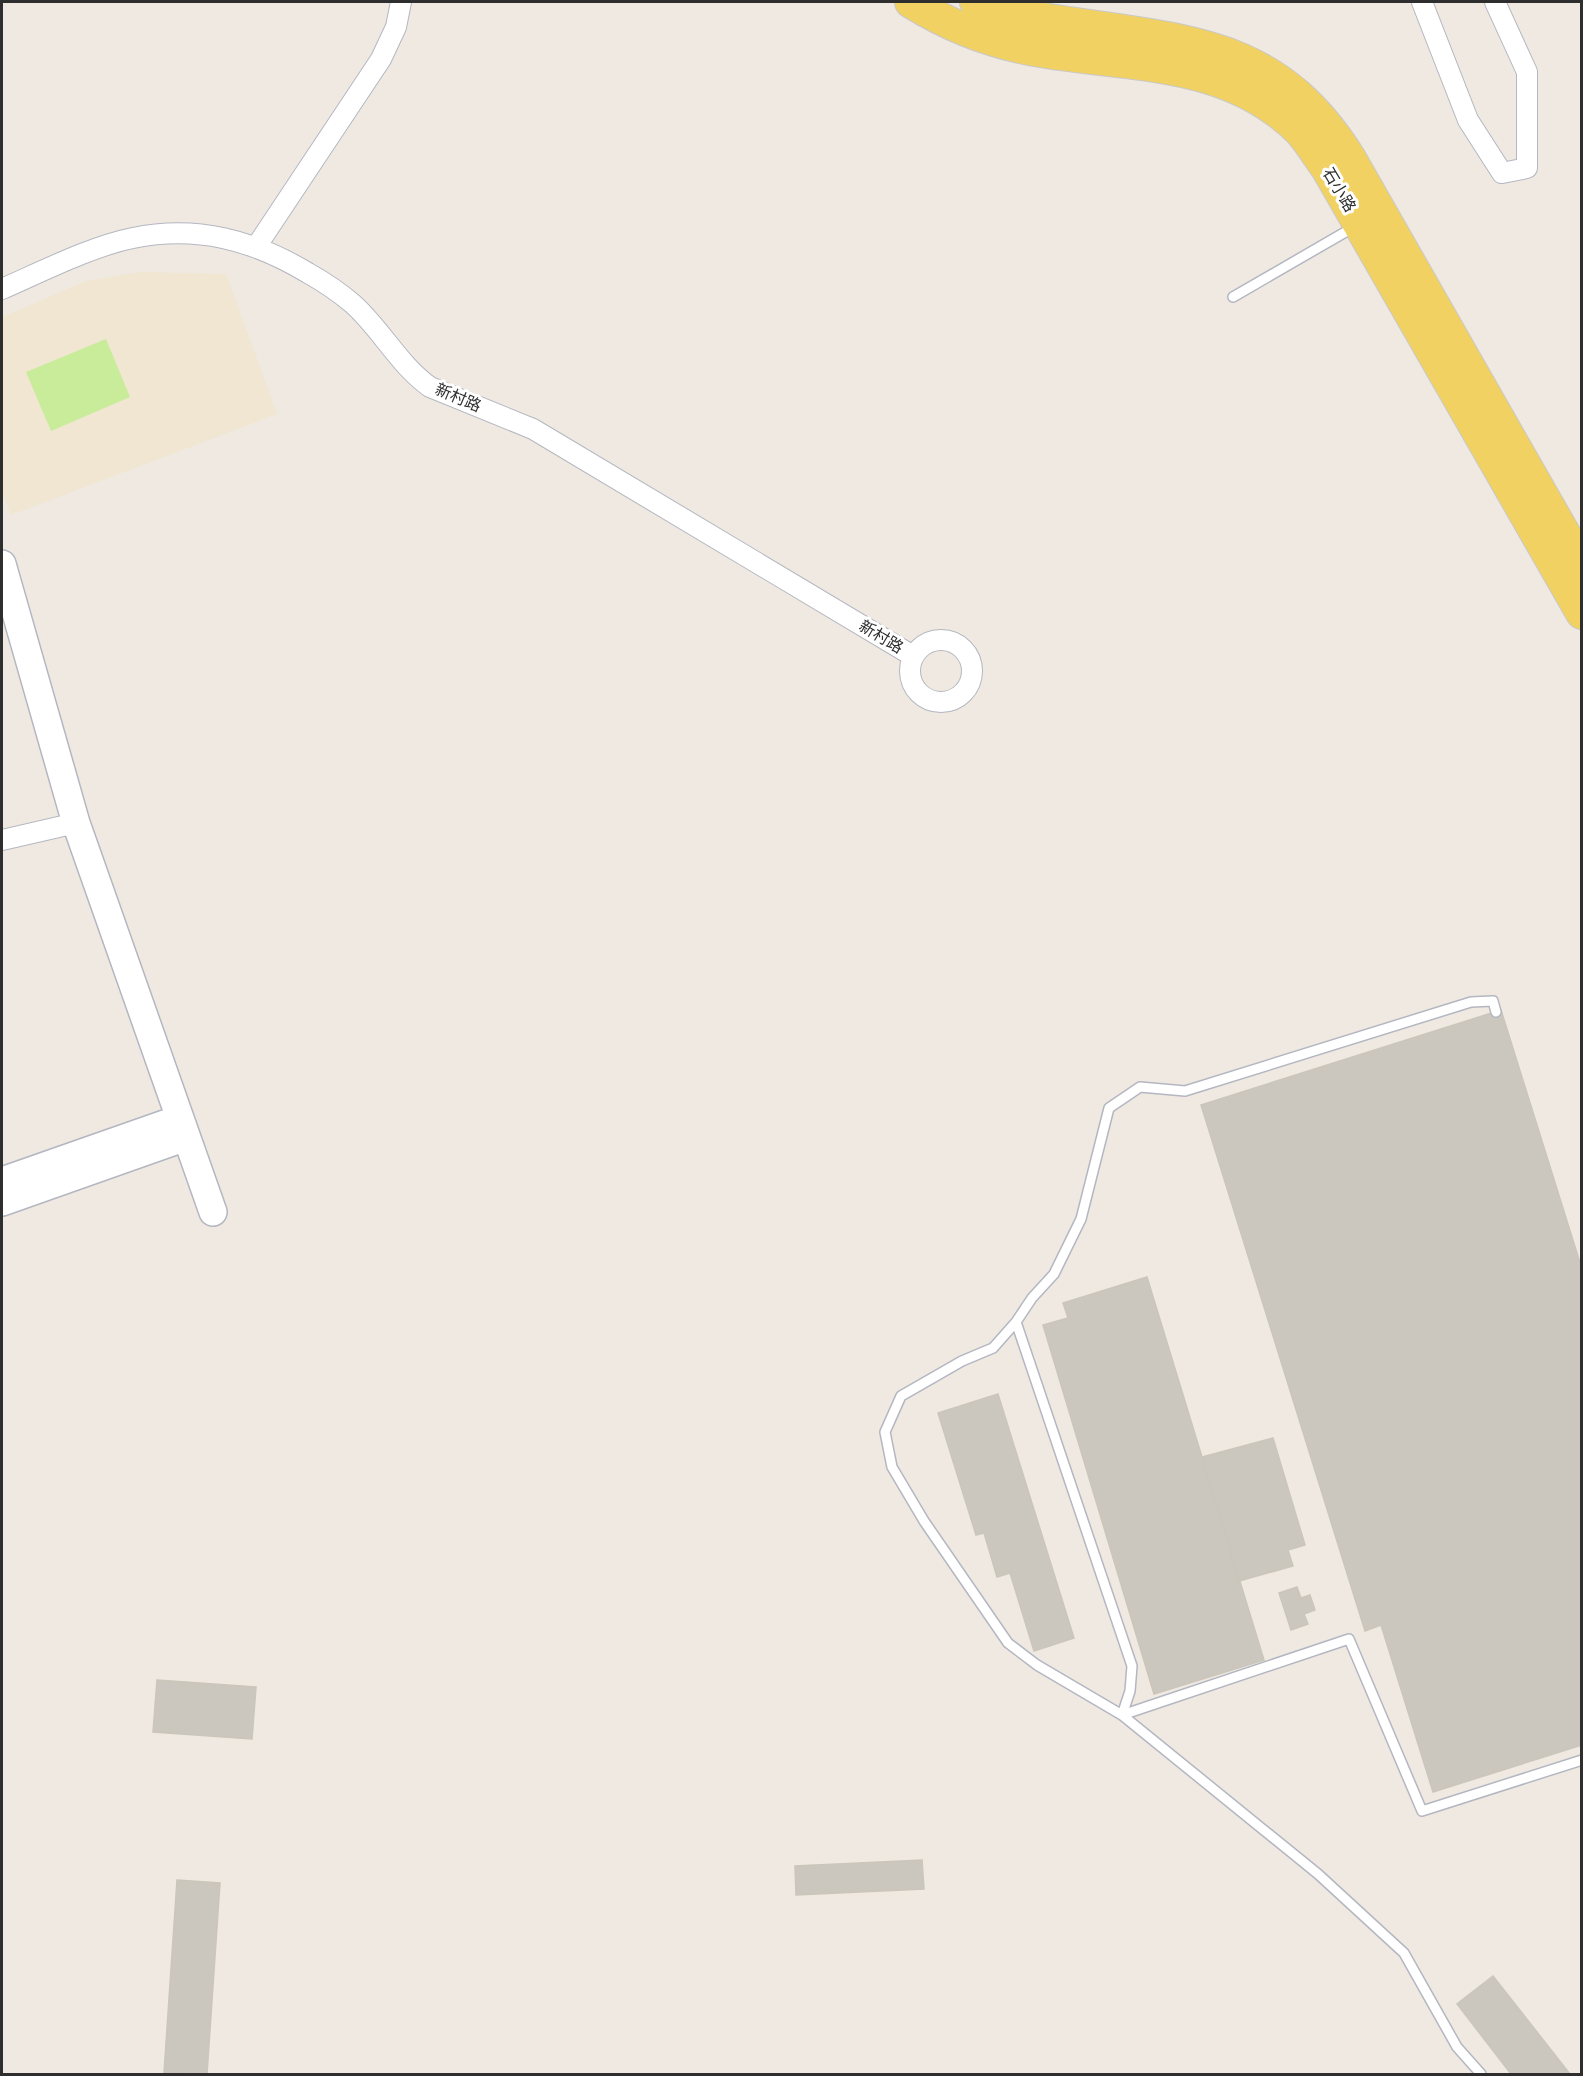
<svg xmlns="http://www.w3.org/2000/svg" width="1583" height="2076" font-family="'Alegreya Sans','Noto Sans SC',sans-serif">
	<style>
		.education { fill: #f0e6d1 }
		.pitch { fill: #c9ec9a }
		.building { fill: #cbc7bf; stroke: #cbc5ba; stroke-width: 1.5 }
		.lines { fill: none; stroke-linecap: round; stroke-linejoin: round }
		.lane-casing { stroke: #b4b7c1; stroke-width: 12 }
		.street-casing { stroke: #b4b7c1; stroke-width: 22 }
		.secondary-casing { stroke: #b4b7c1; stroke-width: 30 }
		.primary-casing { stroke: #c9c9c9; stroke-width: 34 }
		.lane { stroke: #fff; stroke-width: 9 }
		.street { stroke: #fff; stroke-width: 20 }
		.secondary { stroke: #fff; stroke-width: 27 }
		.primary { stroke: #f2d163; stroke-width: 32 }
		.labels { text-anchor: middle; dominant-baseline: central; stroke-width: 6; stroke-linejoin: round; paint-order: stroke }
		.street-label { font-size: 16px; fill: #2e2e2e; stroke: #fff }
	</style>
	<rect width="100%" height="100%" fill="#efe9e1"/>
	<path class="education" d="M140,272l86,2 51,140 -266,101 -9,-23v-175l84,-36z"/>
	<path class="pitch" d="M106,339l24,58 -79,34 -25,-59z"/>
	<path class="building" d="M1501,1010l81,259v476l-149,47 -52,-167 -16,6 -164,-526z
		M1147,1277l117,383 -110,34 -111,-369 25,-7 -5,-15z
		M998,1394l76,244 -40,13 -24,-78 -13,4 -13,-44 -8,2 -38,-122z
		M1273,1438l32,107 -17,5 5,16 -54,15 -37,-124z
		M1297,1587l4,11 9,-3 5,15 -11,4 4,10 -17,6 -12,-37z
		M157,1680l99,7 -4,52 -99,-7z
		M922,1860l2,29 -128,6 -1,-29z
		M177,1880l43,3 -13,191 -43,-1z
		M1493,1976l77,98h-59l-54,-70z"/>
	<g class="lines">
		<defs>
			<path id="lane" d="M1233,297l121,-70
				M1016,1322l116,344 -2,25 -8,24
				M1122,1715l227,-76 73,172 160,-51
				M1481,2074l-24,-27 -53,-94 -86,-79 -196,-159 -85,-50 -29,-22 -84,-122 -32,-54 -7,-35 16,-36 61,-35 31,-13 23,-26 16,-24 22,-24 27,-55 28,-111 31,-21 45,4 286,-89 22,-1 3,11"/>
			<path id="street" d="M1422,2l46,118 34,53 25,-5v-96l-32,-70
				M256,247l125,-188 15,-32 5,-25
				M2,289c39,-17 90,-43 131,-51 64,-13 120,2 175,35 16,9 31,19 45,31 28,25 46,61 77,83l103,42 380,227
				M910 671a31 31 0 1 1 62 0a31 31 0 1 1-62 0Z
				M2,840l74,-17"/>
			<path id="secondary" d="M2,564l74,259 137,389
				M2,1181l177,-62
				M2,1202l184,-65"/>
			<path id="primary" d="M911,2c34,21 74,38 114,46 96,20 199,7 275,83 10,11 18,25 27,37l255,445
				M976,2c35,13 70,18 107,23 117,17 197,23 266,132l233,408"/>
		</defs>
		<use href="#lane" class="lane-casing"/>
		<use href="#street" class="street-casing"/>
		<use href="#secondary" class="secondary-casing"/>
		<use href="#primary" class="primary-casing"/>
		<use href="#lane" class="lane"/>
		<use href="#street" class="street"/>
		<use href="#secondary" class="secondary"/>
		<use href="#primary" class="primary"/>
	</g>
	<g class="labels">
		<g class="street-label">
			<text transform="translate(1339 190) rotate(59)">石小路</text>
			<text transform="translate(458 398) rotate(23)">新村路</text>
			<text transform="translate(881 637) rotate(31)">新村路</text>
		</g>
	</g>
	<rect width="1583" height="2076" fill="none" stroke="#2e2e2e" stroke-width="6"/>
</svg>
